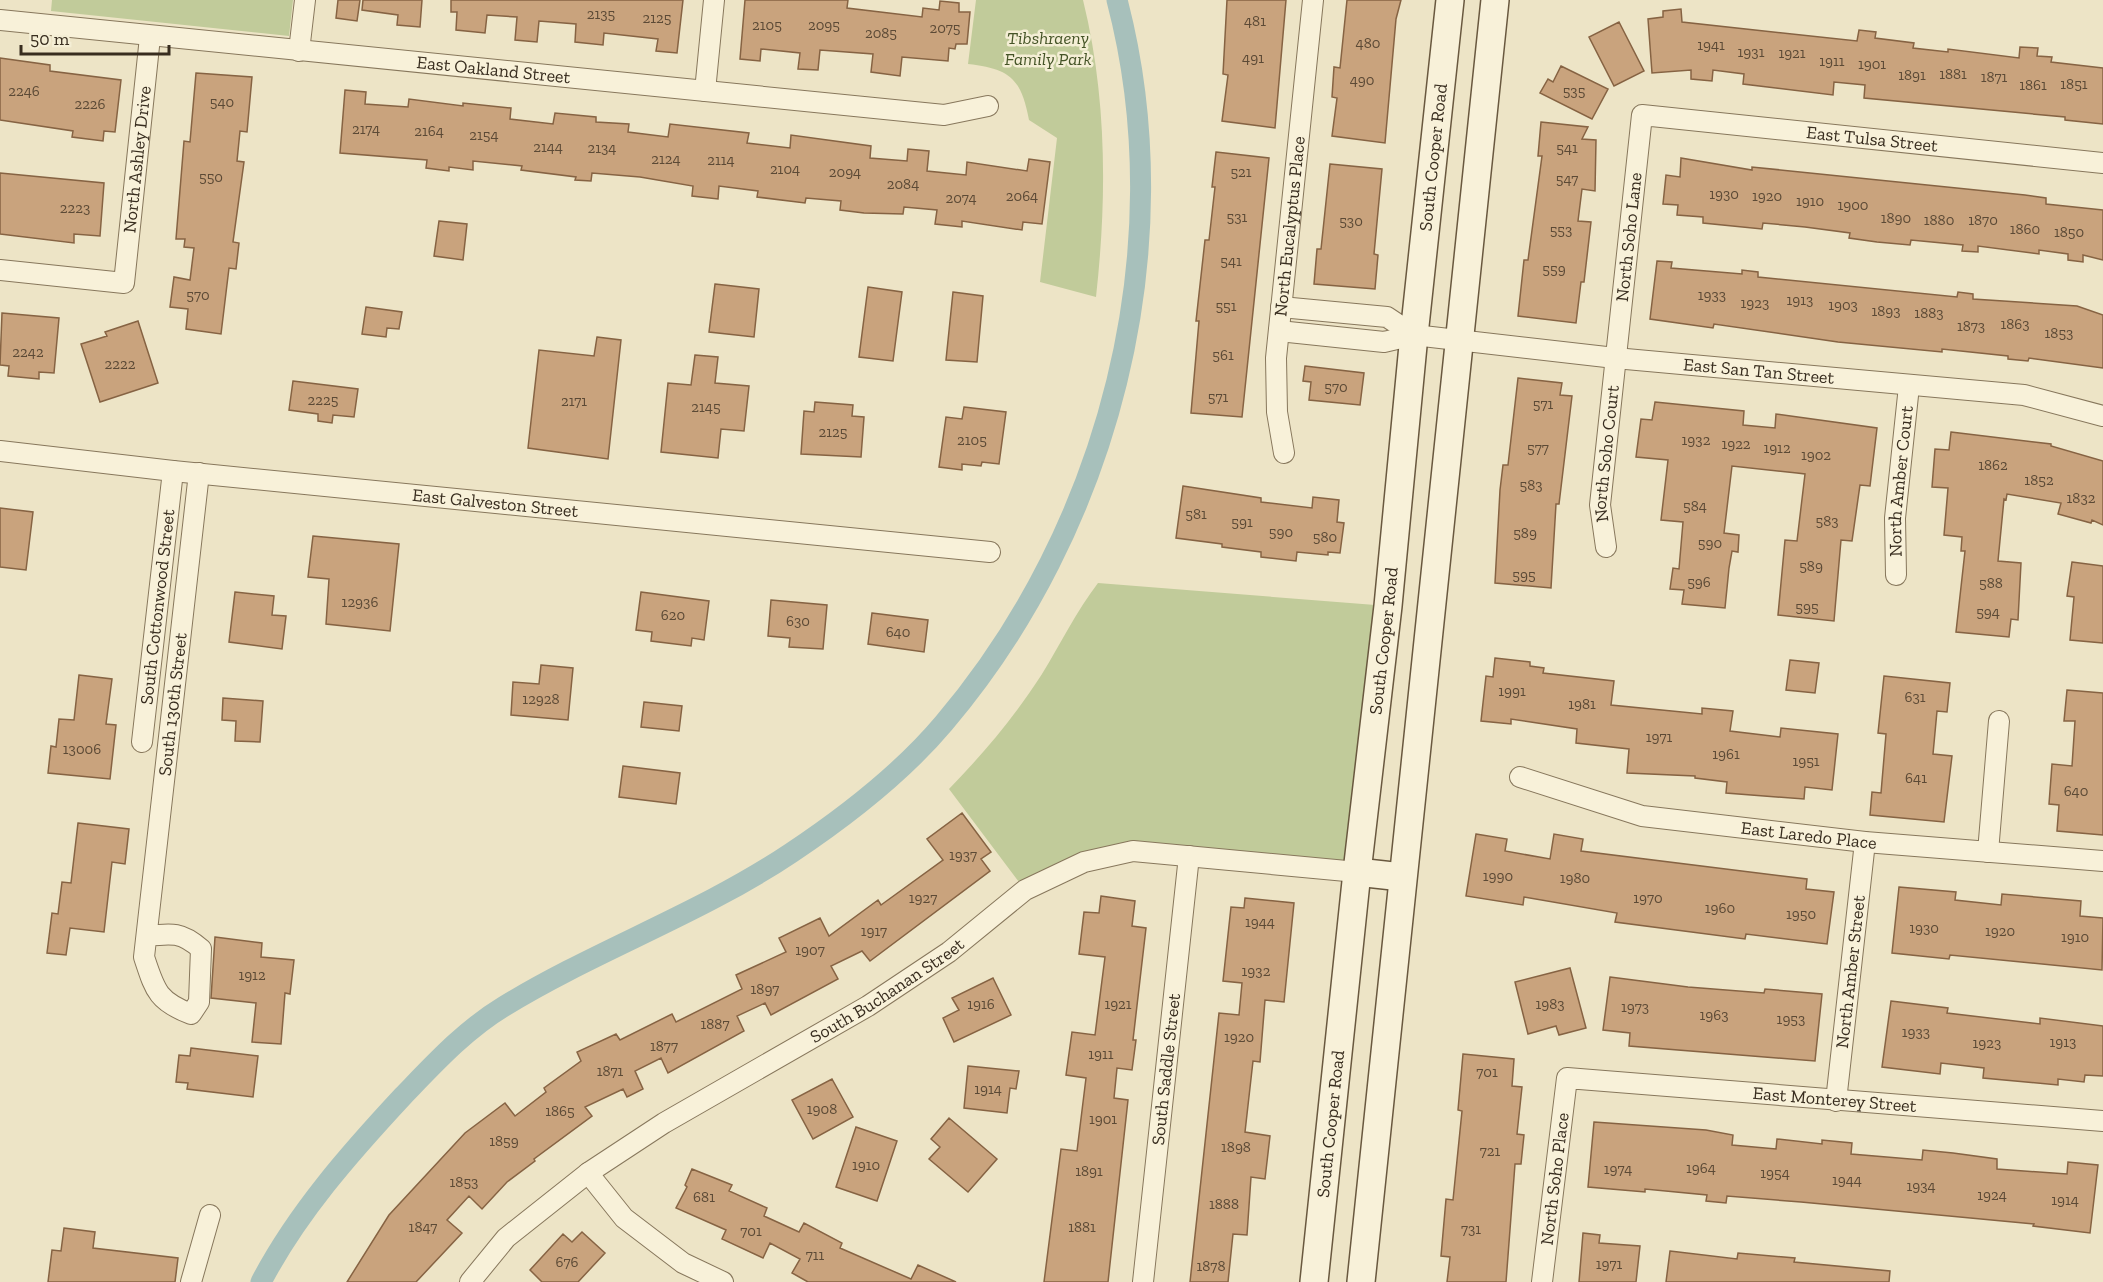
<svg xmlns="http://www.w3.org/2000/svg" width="2103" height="1282" font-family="'Zilla Slab',serif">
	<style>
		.green { fill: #c1cb9a }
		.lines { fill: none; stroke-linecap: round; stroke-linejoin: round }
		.canal { stroke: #a7c0bb; stroke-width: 21 }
		.building { fill: #c9a37d; stroke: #866343; stroke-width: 1.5 }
		.minor-casing { stroke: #87775c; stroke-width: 22 }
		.secondary-casing { stroke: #69583f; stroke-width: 30 }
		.minor { stroke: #f8f1d9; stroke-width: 20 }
		.secondary { stroke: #f8f1d9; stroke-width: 27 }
		.labels { text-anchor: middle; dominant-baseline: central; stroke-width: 5; stroke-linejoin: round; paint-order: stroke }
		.number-label { font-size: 15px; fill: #5c4a36 }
		.park-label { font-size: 18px; font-style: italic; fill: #455427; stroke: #f4eed5 }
		.street-label { font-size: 18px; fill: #382d1f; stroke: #f4eed5 }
	</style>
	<rect width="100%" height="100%" fill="#ede4c6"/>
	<path class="green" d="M52,0h241l-4,36 -238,-25z
		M976,0h107c24,97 24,198 13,297l-56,-15 17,-144 -28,-18c-8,-42 -19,-51 -61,-56z
		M1098,583l290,23 -31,266 -224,-21 -108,39 -76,-101c35,-36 66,-73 93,-115 19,-31 34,-62 56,-91z"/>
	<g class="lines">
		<path class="canal" d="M261,1282c36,-69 89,-129 142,-186 31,-32 62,-66 100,-89 93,-57 197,-93 288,-154 54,-36 111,-80 153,-130 165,-194 238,-475 173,-723"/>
	</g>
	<path class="building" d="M338,0h22l-3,21 -21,-3z
		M363,0h59l-2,27 -23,-2 1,-10 -36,-5z
		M451,0h232l-6,53 -21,-2 2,-12 -54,-6 -1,12 -28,-3 1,-18 -37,-3 -2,21 -22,-2 2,-23 -30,-2 -2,18 -29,-3 1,-18h-6z
		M745,0h103l-1,8 75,9 1,-9 16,2 1,-9 19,2v9h11l-3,32h-11l-1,5 -6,-1 -1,13 -46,-4 -2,19 -29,-4 2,-18 -53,-4 -2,20 -20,-1 2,-16 -39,-4 -1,12 -20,-2z
		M1227,0h59l-11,128 -53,-7 6,-46 -5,-1z
		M1347,0h54l-5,19 -11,124 -53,-7 5,-38 -5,-1 2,-30 6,1z
		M1681,9l1,13 175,19 2,-11 17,2 -1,6 39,5 -1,5 35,4v-3l71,9 1,-11 18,1 -1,8 15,1 -1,5 52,6v56l-38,-4v-3l-201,-19 1,-13 -31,-3 -1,13 -90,-11 1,-10 -31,-4 -1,11 -21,-2v-9l-39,3 -4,-54 15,-2v-6z
		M1619,22l25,49 -30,15 -25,-49z
		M0,58l50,7v6l71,9 -6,52 -11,-1 -1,10 -31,-4 1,-6 -73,-11z
		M1561,66l47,23 -16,30 -52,-26 8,-14 5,3z
		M196,73l56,4 -5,55 -7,-1 -3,30 7,1 -11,80 6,1 -3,26 -7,-1 -8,66 -35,-5 2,-20 -18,-2 4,-30 16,3 4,-32 -10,-1 1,-8h-9l8,-98 6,1z
		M345,90l21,2 -1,12 43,3 1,-8 54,7v-3l48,5 -1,11 43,5 2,-11 41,4v5l33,2 -1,8 40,5 2,-13 79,9 -2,10 43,5 1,-13 80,11 -1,12 37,3 1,-12 21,2 -2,20 39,4 1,-13 60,9 2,-12 21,3 -8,62 -19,-2 -1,8 -60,-9v6l-27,-3 2,-14 -33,-3 -1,7 -39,-1 -24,-3 1,-9 -35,-3 -1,5 -48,-6 1,-6 -39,-5 -1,13 -26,-3 1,-10 -53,-9 -48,-4 -1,8 -16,-1 1,-3 -55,-7 1,-4 -49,-5v9l-24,-3v4l-23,-3 1,-8 -87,-7z
		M1541,122l47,5 -6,12 14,1 -1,51 -13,-2 -4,32 13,1 -7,60h-3l-5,41 -58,-7 6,-56h4l14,-104h-4z
		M1216,152l53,6 -27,259 -51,-4 8,-92h-3l9,-81h4l6,-53h-3z
		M1681,158l71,12v-3l273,28 21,3v6l57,6v50l-20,-5v7l-15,-2v-6l-29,-4v4l-61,-8v6l-16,-1 1,-6 -52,-5 -1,5 -33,-3 -28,-4 1,-5 -45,-6 -42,-4 -1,6 -59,-6v-6l-26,-2 1,-10 -15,-1 3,-29 14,2z
		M1330,164l52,5 -8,85 4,1 -3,34 -61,-5 3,-35h4z
		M0,173l104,10 -4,53 -26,-2v9l-74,-9z
		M439,221l28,3 -4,36 -29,-4z
		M1657,261l15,1 -1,6 71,6v-4l16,2v5l199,20 1,-5 15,2v5l104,7 26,9v53l-74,-10 -1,3 -20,-2v-3l-66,-7v3l-104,-10 -124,-18 -1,4 -63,-9z
		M715,284l44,5 -5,48 -45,-5z
		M868,287l34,5 -9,69 -34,-4z
		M953,292l30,4 -6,66 -31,-2z
		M366,307l36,5 -3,17 -12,-1 -1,9 -24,-3z
		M2,313l57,5 -5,55 -15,-1v7l-31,-3 1,-10 -9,-1z
		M138,321l20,62 -58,19 -19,-58 26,-8 -2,-4z
		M597,337l24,3 -13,119 -80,-11 11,-98 55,6z
		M695,355l23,2 -3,26 34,3 -5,45 -23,-2 -3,29 -57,-6 7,-69 23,2z
		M1305,366l59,7 -4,32 -51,-5 2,-18 -8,-1z
		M1518,378l44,5 -2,12 12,1 -13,108h-3l-5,84 -56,-5 5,-93 3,-25h5z
		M293,381l65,8 -4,28 -21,-2 -1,8 -14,-2v-7l-29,-4z
		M815,402l38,3 -1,11 12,1 -3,40 -60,-3 3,-43 10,1z
		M1655,402l89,9 -1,14 32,3 1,-14 101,14 -7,58 -10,-1 -8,56 -11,-1 -7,81 -56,-6 7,-75 12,1 8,-67 -8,-1 -65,-7 -8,67 15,2 -1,17 -6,-1 -3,17 -4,40 -43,-4 2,-14 -14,-1 3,-21 6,1 4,-47 -22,-2 7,-60 -32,-3 5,-38 11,1z
		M964,407l42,5 -7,52 -17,-2 -1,4 -19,-2v6l-23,-3 7,-50 16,2z
		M1951,432l100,12v2l52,15v64l-11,-5 -1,3 -33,-9 3,-11 -54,-9 -1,6 -2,-1 -6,62 23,2 -3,57 -7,-1 -2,18 -53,-5 9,-81h-4l1,-14 -18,-2 4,-47 -16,-1 3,-38 14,1z
		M1183,486l78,12v4l51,6 1,-11 26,3 -2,22 7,1 -4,30 -12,-1v3l-31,-3 -1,9 -35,-4v-5l-39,-5v-3l-46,-6z
		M0,508l33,4 -7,58 -26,-3z
		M313,536l86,8 -9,87 -64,-7 3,-45 -21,-2z
		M2072,562l31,4v77l-33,-3 4,-43 -7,-1z
		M235,592l39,4 -2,19 14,1 -4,33 -53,-7z
		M641,592l68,9 -5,39 -12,-2 -1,8 -40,-5 1,-9 -16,-2z
		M771,600l56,5 -4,44 -34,-2 1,-9 -22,-2z
		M872,613l56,7 -4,32 -56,-8z
		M1495,658l35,4v4l14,2 -1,5 71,8 -3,24 91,9v-6l31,3 -3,20 50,6 1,-9 57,6 -6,56 -27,-3 -1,12 -78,-6 1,-11 -32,-4v-2l-68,-3 2,-24 -53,-6 1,-14 -66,-10v5l-30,-3 5,-45 7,1z
		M1790,660l29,3 -4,30 -29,-3z
		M541,665l32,3 -5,52 -57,-5 2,-33 26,2z
		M79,675l33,4 -6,45 10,1 -6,54 -62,-6 3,-27 5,1 3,-28 15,1z
		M1884,676l66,7 -3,29 -10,-1 -4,43 19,2 -8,66 -74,-7 2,-23 9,1 5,-59 -8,-1z
		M2067,690l36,3v142l-46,-4 2,-26 -10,-1 3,-40 20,2 3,-45h-11z
		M223,698l40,3 -3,41 -25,-1 1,-20 -14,-1z
		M644,702l38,4 -3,25 -38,-4z
		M623,766l57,7 -4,31 -57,-7z
		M962,813l29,39 -10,7 9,12 -120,90 -8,-10 -31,15 7,13 -67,36 -6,-12 -28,13 7,15 -76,42 -7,-15 -26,13 8,18 -16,8 -4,-8 -38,18 7,9 -58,43 1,2 -28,21 -25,27 -13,-13 -22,24 15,13 -46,49h-69l42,-67 76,-82 40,-30 10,13 31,-24 -2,-4 37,-27 -4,-9 39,-18 4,6 52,-26 4,8 66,-33 -6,-14 50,-23 -7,-14 41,-20 9,18 49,-36 3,5 62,-45 -16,-21z
		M78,823l51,6 -4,35 -13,-2 -8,70 -34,-4 -4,27 -19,-2 5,-40 6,1 4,-32 9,1z
		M1476,834l31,5 -2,12 45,8 4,-25 29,5 -2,12 226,28 -1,10 28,3 -7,52 -81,-10 -1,5 -130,-17 2,-9 -93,-16 -1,8 -57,-9z
		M1899,887l57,5 -1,8 46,5 1,-11 79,7 -1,15 23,2 -1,52 -152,-15 -1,4 -57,-6z
		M1101,896l34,5 -3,25 14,2 -13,112h3l-4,30 -15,-2 -3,30 14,2 -20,182h-64l17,-133 16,2 9,-73 -20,-3 6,-43 23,3 10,-78 -26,-3 5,-42 15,1z
		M1245,898l49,5 -10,99 -19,-2 -5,62 -7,-1 -8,71 25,4 -5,43 -14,-2 -4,58 -14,-1 -5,48h-38l29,-269 20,2 3,-32 -19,-2 8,-74 13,1z
		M215,937l47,6 -1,14 33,3 -4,34 -5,-1 -4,51 -29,-2 4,-39 -45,-5z
		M1570,968l16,60 -27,7 -3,-9 -28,8 -13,-52z
		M1610,977l78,10 76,6 1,-4 57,5 -7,67 -186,-15 1,-13 -27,-3z
		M993,978l18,37 -57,27 -11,-24 16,-8 -7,-12z
		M1891,1001l57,7 -1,5 93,11v-6l63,8v50l-18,-1 -1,7 -26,-3v6l-75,-7 1,-10 -43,-5 -1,11 -58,-7z
		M191,1048l67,8 -5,41 -66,-8 1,-6 -12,-1 3,-27 11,1z
		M1463,1054l51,5 -2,27 10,1 -5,47 7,1 -3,29h-6l-9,118h-59l3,-25 -9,-1 5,-57 7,1 9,-89 -4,-1z
		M968,1066l51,5 -3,18 -6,-1 -3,25 -43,-5z
		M832,1079l21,38 -40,22 -21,-39z
		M949,1118l48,41 -29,33 -39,-33 11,-12 -9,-8z
		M1594,1122l112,8 27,5 -1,10 44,4 1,-10 45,5v-4l30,3 -1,11 71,6 1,-10 30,3 44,6v10l70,5 1,-12 30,3 -8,68 -57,-7 1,-2 -233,-22 -74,-6 -1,7 -20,-2 1,-6 -62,-6v3l-57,-5z
		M856,1127l41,14 -20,60 -41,-14z
		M692,1169l40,16 -3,6 38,17 -3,8 35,16 5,-9 38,20 -2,5 71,31 7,-14 38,17h-148l-16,-9 8,-14 -30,-16 -7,15 -41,-19 4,-9 -50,-22 11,-21 -2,-2z
		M64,1228l31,4 -2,16 85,10 -3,24h-127l4,-32 9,1z
		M582,1232l23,21 -27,29h-36l-12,-12 33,-36 9,8z
		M1583,1233l17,2 -1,8 41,3 -4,36h-57z
		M1670,1251l67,8 1,-6 57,5 -1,4 96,9 -1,11h-223z"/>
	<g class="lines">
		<defs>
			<g id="minor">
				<path id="s1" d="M0,20l944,95 44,-9"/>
				<path d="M299,51l6,-51"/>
				<path d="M705,91l9,-91"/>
				<path id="s2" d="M0,270l124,13 26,-246"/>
				<path d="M1281,307l106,10 27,18"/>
				<path id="s3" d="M1279,331l105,11 30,-7 201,23 409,37 79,21"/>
				<path id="s4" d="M0,451l173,20 817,81"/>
				<path id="s5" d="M1284,453l-7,-41 -1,-54 37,-358"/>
				<path id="s6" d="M1606,547l-6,-42 42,-390 461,48"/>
				<path id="s7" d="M1896,575l-1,-57 14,-132"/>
				<path id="s8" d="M142,742l31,-271"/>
				<path id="s9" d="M1520,777l122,39 223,26 238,19"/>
				<path d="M1988,852l11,-131"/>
				<path id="s10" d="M147,936c25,-3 35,-4 54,13l-2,53 -8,12c-34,-13 -36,-24 -47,-57l55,-484"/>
				<path id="s11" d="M1836,1101l29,-259"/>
				<path d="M588,1173l36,45 59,45 40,19"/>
				<path d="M191,1282l19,-67"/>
				<path id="s12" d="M470,1282l36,-44 82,-65 76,-50 204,-117 81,-54 76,-62 59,-28 49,-11 224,21"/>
				<path id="s13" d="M1143,1282l46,-426"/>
				<path id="s14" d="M1542,1282l25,-204 536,43"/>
			</g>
			<g id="secondary">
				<path d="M1357,872l45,5"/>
				<path id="s15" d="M1314,1282l43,-410 31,-266 26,-271 36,-335"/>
				<path d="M1361,1282l134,-1282"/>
			</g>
		</defs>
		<use href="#minor" class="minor-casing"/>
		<use href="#secondary" class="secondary-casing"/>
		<use href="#minor" class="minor"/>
		<use href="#secondary" class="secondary"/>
	</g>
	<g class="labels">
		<g class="number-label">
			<text x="601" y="14">2135</text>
			<text x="657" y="18">2125</text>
			<text x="1255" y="21">481</text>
			<text x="767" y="25">2105</text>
			<text x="824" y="25">2095</text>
			<text x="945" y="28">2075</text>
			<text x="881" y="33">2085</text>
			<text x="1368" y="43">480</text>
			<text x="1711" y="45">1941</text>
			<text x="1751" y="52">1931</text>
			<text x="1792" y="53">1921</text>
			<text x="1253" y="58">491</text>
			<text x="1832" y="61">1911</text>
			<text x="1872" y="64">1901</text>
			<text x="1953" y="74">1881</text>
			<text x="1912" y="75">1891</text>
			<text x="1994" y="77">1871</text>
			<text x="1362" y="80">490</text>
			<text x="2074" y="84">1851</text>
			<text x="2033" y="85">1861</text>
			<text x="24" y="91">2246</text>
			<text x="1574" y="91">535</text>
			<text x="222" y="102">540</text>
			<text x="90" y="104">2226</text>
			<text x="366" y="129">2174</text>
			<text x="429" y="131">2164</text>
			<text x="484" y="135">2154</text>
			<text x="548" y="147">2144</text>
			<text x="602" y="148">2134</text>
			<text x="1567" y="148">541</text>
			<text x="666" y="159">2124</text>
			<text x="721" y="160">2114</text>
			<text x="785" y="169">2104</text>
			<text x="845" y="172">2094</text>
			<text x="1241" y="172">521</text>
			<text x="211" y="177">550</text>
			<text x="1567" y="179">547</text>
			<text x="903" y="184">2084</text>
			<text x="1724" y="194">1930</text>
			<text x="1022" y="196">2064</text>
			<text x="1767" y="196">1920</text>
			<text x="961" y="198">2074</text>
			<text x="1810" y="201">1910</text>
			<text x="1853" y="205">1900</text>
			<text x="75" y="208">2223</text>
			<text x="1237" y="217">531</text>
			<text x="1896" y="218">1890</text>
			<text x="1939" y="220">1880</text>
			<text x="1983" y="220">1870</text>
			<text x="1351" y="221">530</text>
			<text x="2025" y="229">1860</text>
			<text x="1561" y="230">553</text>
			<text x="2069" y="232">1850</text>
			<text x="1231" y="261">541</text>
			<text x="1554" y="269">559</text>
			<text x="198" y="295">570</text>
			<text x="1712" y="295">1933</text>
			<text x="1800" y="300">1913</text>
			<text x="1755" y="303">1923</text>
			<text x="1843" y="305">1903</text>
			<text x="1226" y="306">551</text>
			<text x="1886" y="311">1893</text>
			<text x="1929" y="313">1883</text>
			<text x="2015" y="324">1863</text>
			<text x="1971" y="326">1873</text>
			<text x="2059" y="333">1853</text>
			<text x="28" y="352">2242</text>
			<text x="1223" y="355">561</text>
			<text x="120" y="364">2222</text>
			<text x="1336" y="387">570</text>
			<text x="1218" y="397">571</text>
			<text x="323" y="400">2225</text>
			<text x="574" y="401">2171</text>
			<text x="1543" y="404">571</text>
			<text x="706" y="407">2145</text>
			<text x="833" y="432">2125</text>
			<text x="972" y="440">2105</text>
			<text x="1696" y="440">1932</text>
			<text x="1736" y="444">1922</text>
			<text x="1538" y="448">577</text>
			<text x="1777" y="448">1912</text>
			<text x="1816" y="455">1902</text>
			<text x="1993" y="465">1862</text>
			<text x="2039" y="480">1852</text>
			<text x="1531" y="485">583</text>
			<text x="2081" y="498">1832</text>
			<text x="1695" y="506">584</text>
			<text x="1196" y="514">581</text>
			<text x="1827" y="521">583</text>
			<text x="1242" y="522">591</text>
			<text x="1281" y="532">590</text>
			<text x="1525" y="533">589</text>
			<text x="1325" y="537">580</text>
			<text x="1710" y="543">590</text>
			<text x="1811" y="566">589</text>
			<text x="1524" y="575">595</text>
			<text x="1699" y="582">596</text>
			<text x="1991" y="583">588</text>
			<text x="360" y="602">12936</text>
			<text x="1807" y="607">595</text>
			<text x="1988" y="612">594</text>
			<text x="673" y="615">620</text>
			<text x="798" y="621">630</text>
			<text x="898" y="632">640</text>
			<text x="1512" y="691">1991</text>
			<text x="1915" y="697">631</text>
			<text x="541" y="699">12928</text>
			<text x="1582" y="704">1981</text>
			<text x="1659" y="737">1971</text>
			<text x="82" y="749">13006</text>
			<text x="1726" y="754">1961</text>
			<text x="1806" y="761">1951</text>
			<text x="1916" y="778">641</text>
			<text x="2076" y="791">640</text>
			<text x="963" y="855">1937</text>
			<text x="1498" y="876">1990</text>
			<text x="1575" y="878">1980</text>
			<text x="923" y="898">1927</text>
			<text x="1648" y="898">1970</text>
			<text x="1720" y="908">1960</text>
			<text x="1801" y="914">1950</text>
			<text x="1260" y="922">1944</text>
			<text x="1924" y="928">1930</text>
			<text x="874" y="931">1917</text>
			<text x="2000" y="931">1920</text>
			<text x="2075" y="937">1910</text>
			<text x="810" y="950">1907</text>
			<text x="1256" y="971">1932</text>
			<text x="252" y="975">1912</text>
			<text x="765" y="989">1897</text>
			<text x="981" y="1004">1916</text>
			<text x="1118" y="1004">1921</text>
			<text x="1550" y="1004">1983</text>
			<text x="1635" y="1007">1973</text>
			<text x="1714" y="1015">1963</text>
			<text x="1791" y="1019">1953</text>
			<text x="715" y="1024">1887</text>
			<text x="1916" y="1032">1933</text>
			<text x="1239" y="1037">1920</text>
			<text x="2063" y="1042">1913</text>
			<text x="1987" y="1043">1923</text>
			<text x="664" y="1046">1877</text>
			<text x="1101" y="1054">1911</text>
			<text x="610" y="1071">1871</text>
			<text x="1487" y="1072">701</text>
			<text x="988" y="1089">1914</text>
			<text x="822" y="1109">1908</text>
			<text x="560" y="1111">1865</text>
			<text x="1103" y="1119">1901</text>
			<text x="504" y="1141">1859</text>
			<text x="1236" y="1147">1898</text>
			<text x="1490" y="1151">721</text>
			<text x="866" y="1165">1910</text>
			<text x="1701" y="1168">1964</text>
			<text x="1618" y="1169">1974</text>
			<text x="1089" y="1171">1891</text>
			<text x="1775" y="1173">1954</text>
			<text x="1847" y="1180">1944</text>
			<text x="464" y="1182">1853</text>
			<text x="1921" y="1186">1934</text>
			<text x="1992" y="1195">1924</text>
			<text x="704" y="1197">681</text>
			<text x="2065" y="1200">1914</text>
			<text x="1224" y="1204">1888</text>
			<text x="423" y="1227">1847</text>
			<text x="1082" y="1227">1881</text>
			<text x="1471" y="1229">731</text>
			<text x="751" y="1231">701</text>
			<text x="815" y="1255">711</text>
			<text x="567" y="1262">676</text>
			<text x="1609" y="1264">1971</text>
			<text x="1211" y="1266">1878</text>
		</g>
		<g class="park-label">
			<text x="1048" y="38">Tibshraeny<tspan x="1048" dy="21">Family Park</tspan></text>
		</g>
		<g class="street-label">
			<text stroke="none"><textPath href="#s1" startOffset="496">East Oakland Street</textPath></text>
			<text stroke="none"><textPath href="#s6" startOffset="666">East Tulsa Street</textPath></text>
			<text stroke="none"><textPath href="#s15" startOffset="1131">South Cooper Road</textPath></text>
			<text stroke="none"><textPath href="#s2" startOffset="249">North Ashley Drive</textPath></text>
			<text stroke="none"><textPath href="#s5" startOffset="228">North Eucalyptus Place</textPath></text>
			<text stroke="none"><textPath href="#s6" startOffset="312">North Soho Lane</textPath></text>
			<text stroke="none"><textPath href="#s3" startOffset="483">East San Tan Street</textPath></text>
			<text stroke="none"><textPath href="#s6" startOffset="94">North Soho Court</textPath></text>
			<text stroke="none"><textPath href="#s7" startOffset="94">North Amber Court</textPath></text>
			<text stroke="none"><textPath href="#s4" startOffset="498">East Galveston Street</textPath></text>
			<text stroke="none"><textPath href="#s8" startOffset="136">South Cottonwood Street</textPath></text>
			<text stroke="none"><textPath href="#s15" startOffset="645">South Cooper Road</textPath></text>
			<text stroke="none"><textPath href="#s10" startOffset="458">South 130th Street</textPath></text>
			<text stroke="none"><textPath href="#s9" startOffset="296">East Laredo Place</textPath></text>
			<text stroke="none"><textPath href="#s11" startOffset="130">North Amber Street</textPath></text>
			<text stroke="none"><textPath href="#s12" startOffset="512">South Buchanan Street</textPath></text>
			<text stroke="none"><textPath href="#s13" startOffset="214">South Saddle Street</textPath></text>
			<text stroke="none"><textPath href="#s14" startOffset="474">East Monterey Street</textPath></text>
			<text stroke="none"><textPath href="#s15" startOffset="159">South Cooper Road</textPath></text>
			<text stroke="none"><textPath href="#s14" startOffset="104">North Soho Place</textPath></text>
		</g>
	</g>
	<path d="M21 45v9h148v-9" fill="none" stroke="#382d1f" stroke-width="3"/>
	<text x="30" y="45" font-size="18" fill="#382d1f" stroke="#f4eed5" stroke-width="4.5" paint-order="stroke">50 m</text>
</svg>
